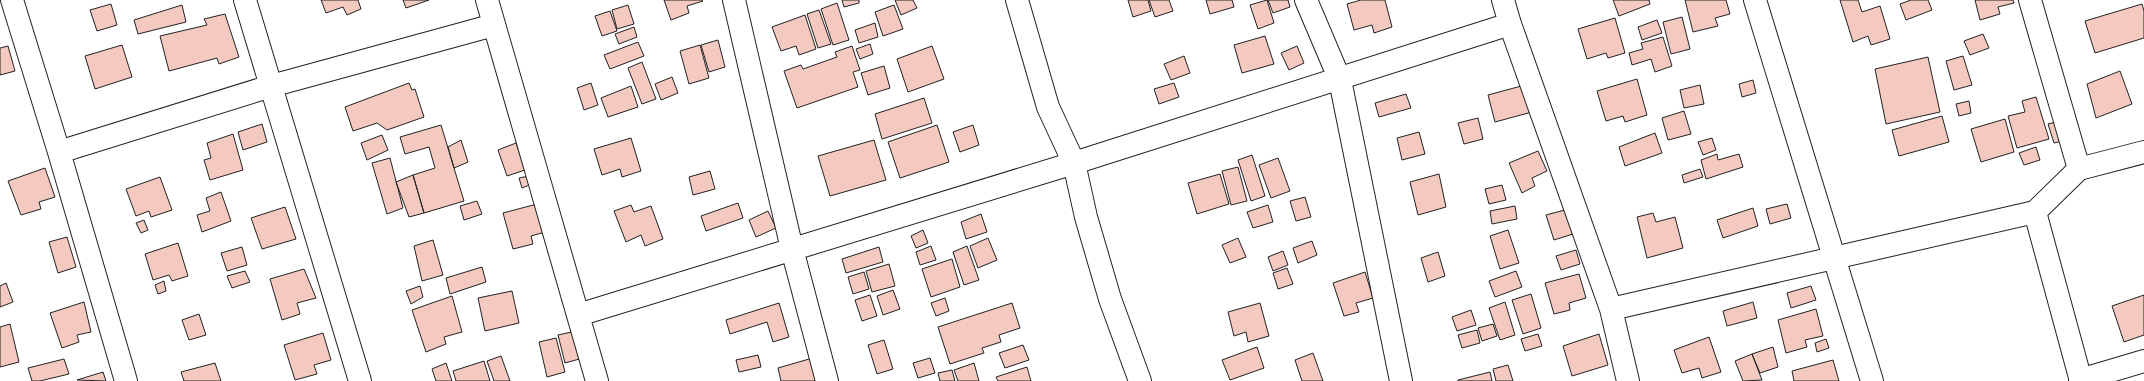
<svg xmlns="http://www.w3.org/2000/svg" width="2144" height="381" font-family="Raleway,sans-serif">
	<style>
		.building { fill: #f3c9c0; stroke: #222 }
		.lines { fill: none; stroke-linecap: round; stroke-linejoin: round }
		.street-casing { stroke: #222; stroke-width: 24 }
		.street { stroke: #fff; stroke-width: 22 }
	</style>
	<rect width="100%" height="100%" fill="#fff"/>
	<path class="building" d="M321,0h37l3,9 -14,6 -4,-8 -17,6z
		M403,0h26l-23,8z
		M664,0h38l1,1 -16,5 2,7 -18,7z
		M842,0h17v3l-15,4z
		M895,0h18l4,8 -16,7z
		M1128,0h20l3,11 -18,6z
		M1149,0h20l4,11 -18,6z
		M1206,0h26l2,7 -24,7z
		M1267,0l7,23 -16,6 -8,-24z
		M1268,0h20l2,7 -17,6z
		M1361,0h24l7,27 -18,6 -2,-8 -18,5 -7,-26z
		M1613,0h36l1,4 -31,12z
		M1685,0h41l4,14 -15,4 3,8 -25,6z
		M1840,0h18l4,12 18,-6 10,33 -19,6 -3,-9 -15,6z
		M1911,0h17l4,10 -26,10 -6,-16z
		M1975,0h38l1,3 -16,4 2,7 -20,6z
		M837,3l12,37 -16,5 -12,-36z
		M111,4l6,21 -20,6 -7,-21z
		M2142,4l2,7v27l-49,15 -10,-32z
		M182,5l4,17 -48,12 -4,-14z
		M628,5l6,19 -17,5 -5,-19z
		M894,5l9,24 -20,7 -8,-24z
		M819,10l12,34 -13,4 -11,-34z
		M610,11l7,20 -15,5 -7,-20z
		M225,14l14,43 -20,7 -2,-6 -48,13 -9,-35 47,-11 -3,-6z
		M805,15l11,34 -17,6 -3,-9 -15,5 -9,-24z
		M1682,17l8,32 -19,5 -8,-32z
		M1615,18l10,35 -17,5 -2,-5 -19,6 -9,-30z
		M1657,20l5,13 -20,7 -4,-13z
		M875,23l3,14 -19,6 -4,-13z
		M634,27l3,10 -18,7 -4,-10z
		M1983,34l6,14 -19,7 -6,-14z
		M1265,36l9,28 -32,9 -8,-28z
		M1663,37l9,29 -17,6 -4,-13 -19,6 -3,-12 14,-4 -2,-6z
		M718,40l7,27 -16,5 -8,-27z
		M638,42l6,14 -34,13 -6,-14z
		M870,44l3,10 -13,5 -4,-10z
		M122,45l10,32 -37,12 -10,-33z
		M700,45l9,33 -20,6 -9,-33z
		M8,46l7,25 -15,4v-27z
		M852,46l8,24 -7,2 5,15 -61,21 -13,-37 17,-6 2,4 34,-12 -2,-5z
		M932,46l12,33 -36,13 -11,-33z
		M1297,46l7,17 -15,7 -8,-17z
		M1184,56l6,17 -19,7 -7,-16z
		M1963,56l9,29 -18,5 -8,-29z
		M1928,57l12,55 -54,12 -11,-55z
		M642,62l14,37 -14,5 -14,-36z
		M884,66l6,22 -22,7 -7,-22z
		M2120,71l12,33 -36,14 -9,-34z
		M672,77l6,16 -17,7 -6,-16z
		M1637,79l10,36 -22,7 -2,-6 -17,5 -9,-30z
		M1753,80l3,13 -14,4 -3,-13z
		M409,83l3,7 3,-1 9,28 -37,13 -10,-7 -24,8 -8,-24z
		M591,83l7,22 -14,5 -7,-22z
		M1174,83l5,14 -20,7 -5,-15z
		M1525,85l7,27 -37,10 -7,-27z
		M1700,85l4,19 -20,4 -4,-18z
		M631,86l7,21 -30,10 -7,-19z
		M1406,94l5,14 -32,9 -4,-14z
		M2036,97l13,42 -32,9 -9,-32 17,-4 -3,-11z
		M924,98l8,25 -50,16 -7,-25z
		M1969,101l2,12 -12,3 -3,-12z
		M1684,111l7,23 -23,6 -6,-22z
		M1942,116l7,26 -50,14 -7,-26z
		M1478,118l5,21 -19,5 -6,-21z
		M2005,119l9,33 -33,10 -10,-33z
		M2060,121l6,19 -12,3 -6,-19z
		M262,124l5,18 -24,8 -5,-18z
		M441,125l23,76 -40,12 -11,-38 22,-7 -6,-21 -24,7 -5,-17z
		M937,125l12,37 -49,16 -12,-36z
		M973,125l6,20 -19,7 -7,-20z
		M1419,132l6,22 -23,6 -5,-22z
		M1655,133l7,20 -37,13 -6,-19z
		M233,134l10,36 -33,10 -6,-20 7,-2 -4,-15z
		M382,135l6,15 -21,10 -6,-17z
		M631,138l10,33 -19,6 -2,-8 -18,6 -8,-26z
		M1712,138l4,12 -13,5 -5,-13z
		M461,140l7,22 -14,6 -6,-21z
		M874,140l12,40 -56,16 -12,-40z
		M516,143l9,27 -18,6 -9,-26z
		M2036,147l4,13 -16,5 -5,-12z
		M1538,151l9,20 -15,7 3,8 -13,7 -13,-30z
		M1717,154l1,6 21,-6 4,13 -37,12 -5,-19z
		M1252,155l13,41 -14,5 -13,-41z
		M390,158l13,50 -16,6 -15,-51z
		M1278,158l12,33 -19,7 -12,-33z
		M1238,167l9,34 -16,4 -9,-34z
		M45,168l10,29 -16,5 2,7 -20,6 -13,-34z
		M1700,169l3,8 -19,6 -2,-8z
		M710,171l5,18 -22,6 -4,-18z
		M1220,174l9,30 -32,10 -9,-31z
		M1439,174l7,33 -28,8 -8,-33z
		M413,175l11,38 -15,4 -13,-35z
		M529,176l3,8 -10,4 -3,-10z
		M160,177l12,33 -21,7 -2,-6 -13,5 -10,-27z
		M1502,185l4,15 -17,4 -4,-15z
		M221,192l10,29 -29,11 -5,-17 13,-4 -4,-13z
		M1305,197l6,20 -15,4 -6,-20z
		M477,201l5,13 -18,6 -4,-14z
		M738,203l5,15 -37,13 -5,-15z
		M537,204l8,28 -14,4 2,8 -20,5 -10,-36z
		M1787,204l4,14 -21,6 -4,-15z
		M631,205l3,7 17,-6 12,33 -18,7 -4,-11 -15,7 -12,-31z
		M1268,205l5,17 -20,6 -6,-16z
		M1515,206l2,13 -25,5 -2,-13z
		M285,207l11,32 -34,10 -11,-31z
		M1753,208l5,18 -35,12 -6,-18z
		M1565,210l8,24 -19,6 -8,-25z
		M768,211l8,17 -20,9 -7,-17z
		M1653,213l3,9 19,-5 8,31 -36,10 -10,-41z
		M981,214l6,18 -21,7 -5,-17z
		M144,220l4,10 -7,3 -5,-10z
		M923,230l5,13 -12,5 -5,-12z
		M1508,230l11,33 -19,6 -10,-33z
		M67,237l9,30 -18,6 -9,-31z
		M988,238l9,22 -19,8 -8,-22z
		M1238,238l8,19 -16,6 -8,-18z
		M433,240l10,35 -21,6 -8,-35z
		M1312,241l5,14 -19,8 -5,-15z
		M178,243l10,33 -16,5 -3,-6 -16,5 -8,-26z
		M931,246l5,14 -16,5 -4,-13z
		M967,246l12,34 -15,5 -11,-33z
		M242,247l5,18 -20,6 -6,-18z
		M879,247l4,15 -37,11 -4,-14z
		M1576,250l4,14 -19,6 -5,-14z
		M1283,251l5,14 -15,6 -5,-14z
		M1438,252l7,24 -17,6 -7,-24z
		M952,259l8,28 -29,10 -9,-28z
		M889,264l6,22 -23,6 -6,-21z
		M482,267l4,15 -36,12 -4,-16z
		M1287,268l6,16 -15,5 -5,-16z
		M304,269l12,29 -19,5 3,11 -18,6 -12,-41z
		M245,271l5,11 -18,6 -5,-12z
		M1516,271l6,16 -27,10 -6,-16z
		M864,272l5,17 -16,5 -5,-17z
		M1365,272l8,26 -17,5 3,9 -15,4 -11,-33z
		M1579,274l7,24 -17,5 1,7 -16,4 -9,-31z
		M164,281l2,10 -8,3 -3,-9z
		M6,283l7,19 -13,5v-21z
		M420,286l3,11 -12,7 -5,-13z
		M1811,286l5,14 -25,8 -4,-15z
		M893,290l7,19 -17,6 -6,-19z
		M512,291l7,32 -34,8 -7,-33z
		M1531,294l10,34 -18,6 -11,-34z
		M870,295l7,21 -15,5 -7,-21z
		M2144,295v40l-20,7 -12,-36z
		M452,296l10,36 -18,5 2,7 -20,8 -14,-42z
		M945,298l4,13 -13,5 -5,-13z
		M84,302l7,30 -14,3 2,7 -17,6 -12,-35z
		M1505,302l10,33 -15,5 -11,-32z
		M1753,302l4,16 -30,8 -4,-15z
		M779,303l10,34 -16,5 -6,-20 -37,12 -4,-14z
		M1012,303l8,25 -21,7 2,7 -19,6 2,5 -34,11 -12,-37z
		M1260,303l9,33 -21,6 -2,-10 -12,4 -6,-24z
		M1816,309l7,27 -18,4 2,7 -21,6 -8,-33z
		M1471,310l5,15 -19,6 -5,-14z
		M199,314l7,21 -17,5 -7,-20z
		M10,324l9,38 -19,5v-40z
		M1493,324l4,12 -15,5 -4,-13z
		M1477,330l3,13 -18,5 -4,-13z
		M576,331l7,27 -18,5 -7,-28z
		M323,333l8,27 -17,5 3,9 -22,6 -11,-35z
		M1538,334l4,12 -17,5 -4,-12z
		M1599,334l9,31 -36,11 -9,-30z
		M1709,337l12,35 -19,6 -3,-10 -17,5 -8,-23z
		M556,338l9,34 -18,5 -8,-35z
		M1826,339l3,9 -12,4 -2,-9z
		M884,340l9,29 -16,5 -9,-29z
		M1023,345l6,15 -24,8 -6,-15z
		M1257,347l7,21 -34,12 -8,-20z
		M1773,347l5,20 -18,6 -8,-19z
		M1313,353l10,28h-21l-7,-21z
		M1752,354l10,26 -19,1 -8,-20z
		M758,355l3,12 -22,5 -3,-12z
		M501,356l9,25h-16l-7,-20z
		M816,357l6,24h-41l-3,-13z
		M930,358l5,15 -17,5 -5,-15z
		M64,359l5,15 -29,7h-8l-4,-13z
		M1833,360l6,21h-45l-2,-10z
		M484,361l6,20h-34l-3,-10z
		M215,363l6,18h-37l-3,-9z
		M446,363l6,18h-16l-4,-12z
		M974,363l5,18h-21l-4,-11z
		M1508,365l5,16h-17l-3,-12z
		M1027,367l4,14h-33l-2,-4z
		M952,370l3,11h-15l-2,-8z
		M103,372l3,9 -29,-1z
		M1490,372l2,9h-34v-1z"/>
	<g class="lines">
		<defs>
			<path id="street" d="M12,0l47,152 67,229
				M245,0l115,381
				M487,0l110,381
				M734,0l58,249 35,132
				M1017,0l31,107 26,56 12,54 24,82 30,82
				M1306,0l34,80 61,301
				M1503,0l7,24 101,285 17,72
				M1755,0l117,381
				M2030,0l49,169
				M59,152l212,-66 223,-61
				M2035,212l46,169
				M1611,309l424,-97 44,-43 65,-17
				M578,315l496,-152 436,-139
				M2080,380l64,-19"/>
		</defs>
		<use href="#street" class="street-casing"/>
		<use href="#street" class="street"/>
	</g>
</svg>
